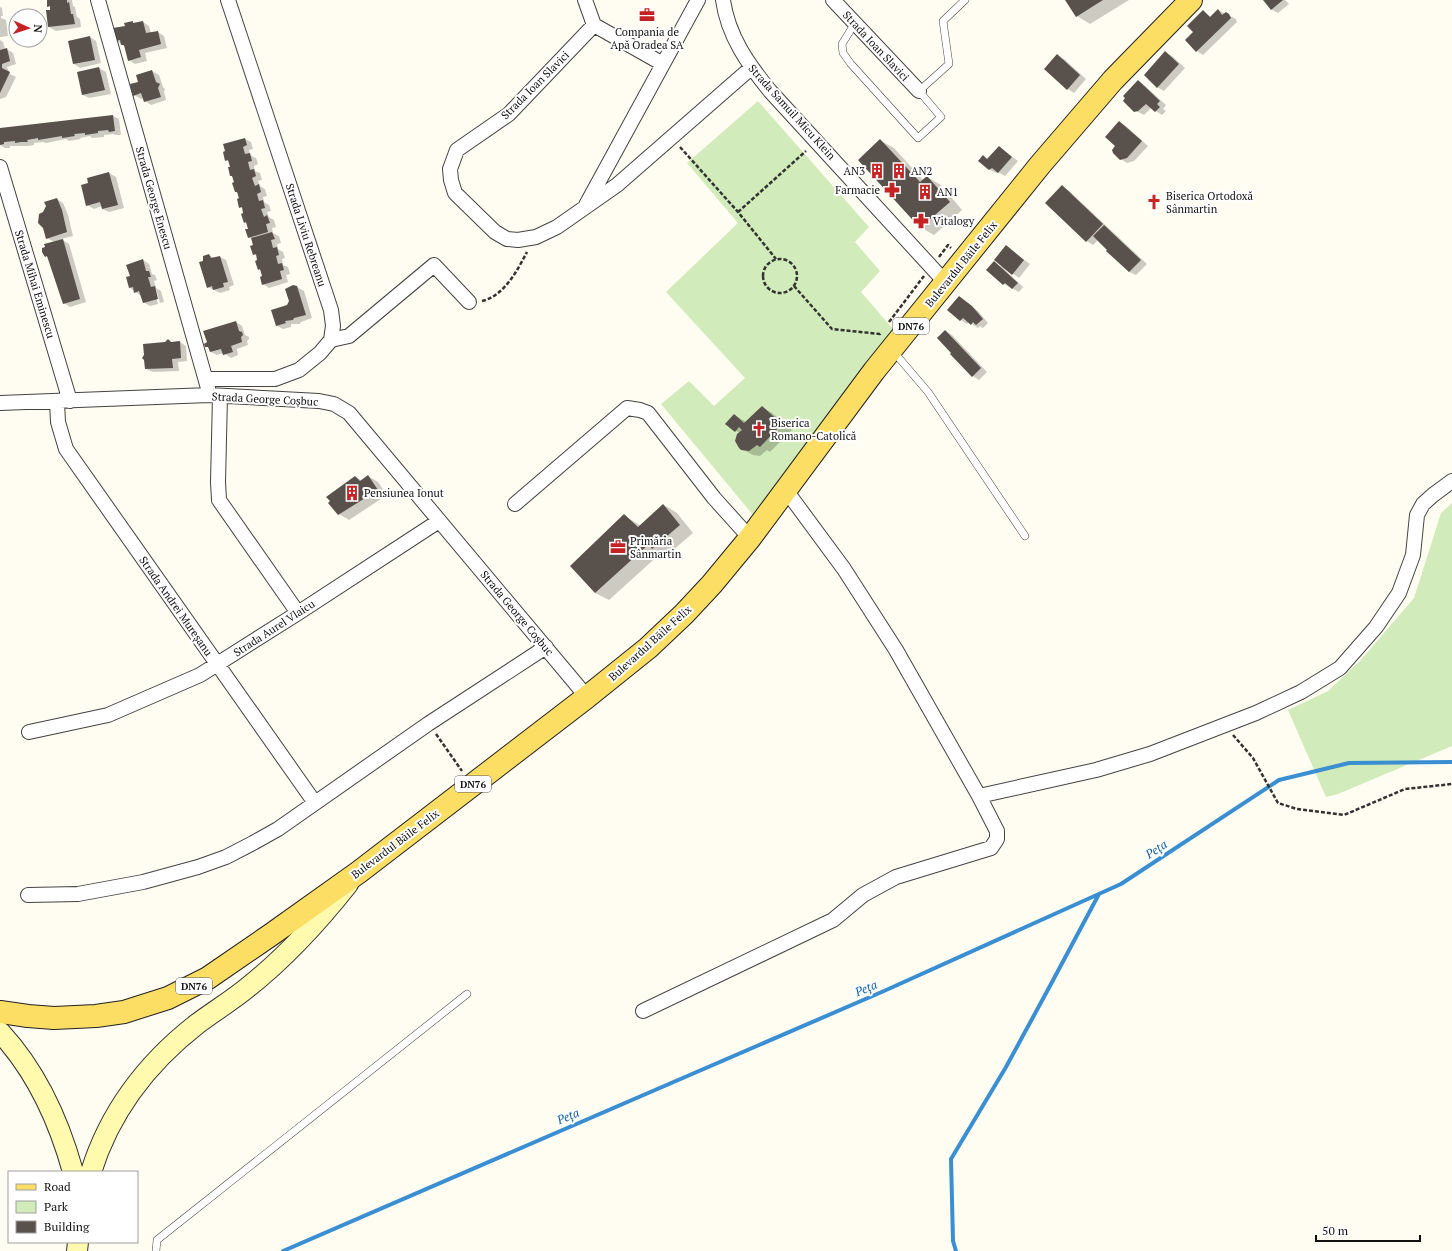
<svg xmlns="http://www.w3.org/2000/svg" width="1452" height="1251" font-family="'PT Serif',serif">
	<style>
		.green { fill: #d1ebba }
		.shadow { fill: #0003 }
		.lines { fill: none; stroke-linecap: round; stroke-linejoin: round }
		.stream { stroke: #3a8ed2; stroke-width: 4 }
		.building { fill: #59514c }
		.service-casing { stroke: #434343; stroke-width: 8 }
		.minor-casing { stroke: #434343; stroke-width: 16 }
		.secondary-casing { stroke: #323232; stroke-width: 22 }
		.primary-casing { stroke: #212121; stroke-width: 24 }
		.path { stroke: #323232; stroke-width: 2.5; stroke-dasharray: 4 2; stroke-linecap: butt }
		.service { stroke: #fff; stroke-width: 7 }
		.minor { stroke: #fff; stroke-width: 14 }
		.secondary { stroke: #fffaad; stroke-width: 20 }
		.primary { stroke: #fcde65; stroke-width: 22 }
		.labels { text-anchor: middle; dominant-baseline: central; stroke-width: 4; stroke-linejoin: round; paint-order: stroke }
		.shield { fill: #fff; stroke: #585858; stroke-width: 1 }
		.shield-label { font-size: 10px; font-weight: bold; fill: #101010 }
		.poi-label { font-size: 11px; fill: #101010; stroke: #fff; text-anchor: start }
		.street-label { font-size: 11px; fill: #101010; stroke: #fff }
		.water-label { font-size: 12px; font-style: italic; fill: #1460a7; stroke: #fff }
	</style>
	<rect width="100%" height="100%" fill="#fffdf2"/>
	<path class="green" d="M758,101l111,126 -14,15 25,29 -19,21 32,37 -140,186 -92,-111 28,-23 25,25 31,-28 -79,-86 72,-69 -51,-60z
		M1452,503v243l-114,48 -12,3 -38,-87 40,-19 32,-30 54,-63 27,-85z"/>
	<path class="shadow" d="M48,0h24l1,6 2,1 2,10 3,2 1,8 -25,4 -7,-4 2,-17v-3l-3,-1z
		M1066,0h63l-39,24 -13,-8z
		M1264,0h21l4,4 -11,9 -6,-3z
		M0,7l2,1 1,8h-2v2l5,2 2,16 -8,1z
		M1218,10l18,9 1,3 -34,33 -6,-4 6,-39 8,5z
		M132,22l3,2 8,-2 6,4 2,7 7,-1 6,4 3,12 -22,5 2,8 -12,3 -6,-4 -4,-13 -9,-7 10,-14z
		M90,37l6,4 5,22 -21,5 -6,-4z
		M0,40l3,2 2,7h2l6,4 3,11 -9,3 3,7 6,3 -10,20 -6,2z
		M1166,53l6,3 13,12 -21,23 -7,-4z
		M1057,56l7,3 22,20 -12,14 -6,-4z
		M99,68l7,4 5,22 -22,4 -6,-3z
		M152,71l7,4 4,12 2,2 -1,3 2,8 -15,5 -6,-4 -1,-3 -3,1 -7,-4 5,-13z
		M1138,81l6,4 22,20 -3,4 3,2 -4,4 -11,-7 -7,7 -10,-5z
		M113,116l6,3 2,16h-5l-3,-1 -9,1v2l-12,1 -2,-2 -10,2 1,1 -12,2 -3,-2 -20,4 -3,-1 -9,1v2l-6,1h-18v2h-5l-5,-3v-16z
		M1120,122l6,4 22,20 -14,15 -7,2 -6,-4 -4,-13z
		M245,139l6,3 2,7 -4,1 1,5 6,3 2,6 -4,2 1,5 5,2 2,7 -4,1 2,5 5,3 2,7 -4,1 1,5 5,3 2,6 -4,1 2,5 5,3 2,7 -4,1 1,5 6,3 2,7 -4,1 1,5 5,3 2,6 -3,1 1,6 5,2 2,7 -4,1 2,7 -19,6 -6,-4v-7l-2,-6 -2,-2 -2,-13 -3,-2 -2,-15 -3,-2v-7l-2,-6 -2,-2 -1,-8 -2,-6 -2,-1 -2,-14 -2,-1 -2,-15 -3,-2v-8l-1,-5 -4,-2z
		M881,141l13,7 29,32 4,-3 14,8 21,25 -28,25 -14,-8z
		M999,147l19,14 -13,15 -7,-4 -2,1 -6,-3 -10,-9 8,-1z
		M109,173l7,4 8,31 -15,4 -7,-3v-3l-8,3 -7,-4 3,-22z
		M1062,187l6,3 79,74 -11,11 -7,-3 -31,-32 -5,5 -6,-4 -41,-38z
		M57,199l6,4 5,12 5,21 -12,3 8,5 17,58 -16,5 -6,-4 -15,-45 -3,-2 8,-14 -7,-4 -3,-25z
		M1006,247l24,17 -11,14 -14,-10 -1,1 19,18 -4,5 -15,-8 -16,-14 6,-7 8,4z
		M209,255l5,3 6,-1 6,3 8,25 -5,2 1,3 -10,3 -12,-6 -4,-25z
		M143,260l6,4 3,10 3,1 2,5 -3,1 2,7 5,3 3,11 -4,1 -4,-14h-2l4,15 -8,2 -7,-4 -2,-6 -12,-9 2,-10z
		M297,287l7,4 8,27 -11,4 -1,2h-9v3l-8,2 -6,-3z
		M959,297l19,14 10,12 -5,5 -3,-2 -2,2 -9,-6 -2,2 -6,-4z
		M236,322l6,4 3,9 4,2v2l-2,2 1,4 -11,4 1,6 -7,3 -7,-5 -7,2 -6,-3 -1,-4 -4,-2z
		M946,331l6,4 35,37 -8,8 -6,-4 -22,-22 2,-1z
		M168,340l4,2h8l6,4 1,15 -9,1 1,9 -26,1 -7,-3 -1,-9z
		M762,407l10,6 20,17 -22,22 -3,-2 -7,6 -7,-1 -11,-6 -2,-16 -4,-2 -1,-16 11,7z
		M368,476l10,6 9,13 -38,25 -10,-6 -9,-11 26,-26 6,4z
		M664,505l13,8 16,20 -27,23 -5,-3 -52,47 -14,-7 30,-77 16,10z"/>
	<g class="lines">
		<path class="stream" d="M283,1251l601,-260 237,-107 158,-104 70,-17 103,-1
			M956,1251l-3,-10 -2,-82 55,-92 45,-83 48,-90"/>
	</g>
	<path class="building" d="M47,0h20v3l2,-1 2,12h2l2,10 -27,3 -2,-17h4v-4l-3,1z
		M1065,0h38l-27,17z
		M1263,0h20l-12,10z
		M1218,9l4,6 4,-3 3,2 2,4 -35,34 -11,-12 8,-8 -6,-6 16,-16 7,7z
		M133,21v2l10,-2 3,12 12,-2 3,13 -22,6 2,7 -13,4 -4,-16h-3l-1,-5 -5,1 -2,-13 12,-2 -1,-3z
		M90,36l5,24 -22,4 -5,-23z
		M7,48l3,13 -8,3v4l8,4 -10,21v-43z
		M1165,51l14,13 -22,24 -13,-13z
		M1057,54l23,21 -13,15 -23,-21z
		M99,67l6,23 -23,5 -5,-23z
		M152,70l4,12 4,2 -2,4 3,9 -17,5 -3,-9 -8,3 -3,-12 8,-2 -2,-7z
		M1138,80l22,21 -3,3 3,3 -5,5 -9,-8 -8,7 -4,1 -11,-11 2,-3 -2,-2z
		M113,115l2,16 -6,1 -1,-2 -10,1v2l-13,2v-2l-11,1 1,2 -13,2v-2l-24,4v-2l-11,2 1,2h-7l-6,1v-2l-11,1v2l-4,1v-17z
		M1119,121l23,20 -15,17 -7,2 -7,-7 -1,-3 3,-4 -10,-9z
		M245,138l2,7 -4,2 2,7 5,-1 2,8 -4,1 2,8 4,-1 2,7 -4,2 3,8 4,-2 2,8 -4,2 2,7 4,-1 2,8 -4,1 3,8 3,-2 3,8 -4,1 2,8 -20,6 -3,-9h3l-2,-7 -2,1 -3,-9 2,-1 -1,-6 -3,1 -2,-9 2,-1 -2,-6h-2l-3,-9 2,-1 -2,-6h-2l-2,-9h2l-2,-7 -3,1 -2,-9 2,-1 -2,-7z
		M880,139l40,43 7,-6 23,26 -30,26 -62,-68z
		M999,146l13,11 -14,16 -6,-5 -3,2 -11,-9 5,-6 4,4z
		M109,172l9,33 -16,4 -2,-7 -14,4 -5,-21 7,-2 -1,-5z
		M1062,185l41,39 -17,18 -41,-39z
		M57,198l5,12 5,22 -21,7 -3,-11 -5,-5 1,-9 4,-2 3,-6 -2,-4z
		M1104,225l37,35 -12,12 -23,-21 1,-1 -14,-14z
		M272,232l3,7 -4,1 2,8 4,-1 2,8 -3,1 2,8 4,-1 2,7 -4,1 2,8 -20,6 -2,-8 2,-1 -2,-7 -2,1 -3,-9 2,-1 -1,-6 -3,1 -3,-9 3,-1 -2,-7z
		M63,239l17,60 -17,5 -16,-48 -2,1 -3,-5v-4l3,-1 -1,-3z
		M1006,245l18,15 -12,15 -18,-15z
		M209,254l2,4 9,-2 8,26 -5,1 1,4 -11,3 -1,-4 -5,2 -8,-26 4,-1v-5z
		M143,259l3,12h3l2,6h-3l3,10 4,-1 3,13 -15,4 -4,-12 -5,2 -1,-6 -4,1 -3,-11 4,-1 -4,-11z
		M994,261l24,22 -6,6 -7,-6 -2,2 -17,-15z
		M293,285l4,1 9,29 -12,3 -1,2 -8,1 1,2 -10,3 -5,-16 16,-5 2,-4 -4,-12z
		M959,296l13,10 11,13 -7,6 -3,-3 -2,3 -8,-7 -3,3 -13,-11z
		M236,321l3,10 3,1 1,3 -2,2 1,5 -11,4 2,6 -10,3 -2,-6 -11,3 -2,-5h-3l-1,-3 3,-2 -4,-11z
		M945,330l36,38 -9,9 -22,-23 1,-1 -14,-15z
		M168,339l3,3 9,-1 1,17 -9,1 1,9 -28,1 -1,-9 -2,-2 2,-3 -1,-11 22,-2z
		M762,406l20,18 -22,23 -3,-2 -8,6 -8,-1 -2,-2 -4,-7 2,-7 5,-4 -3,-3 -4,5 -10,-8 9,-10 10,9z
		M368,475l10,15 -40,25 -10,-12 2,-2 -4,-4 29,-21 5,5z
		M663,504l17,21 -28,24 -3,-5 -54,49 -25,-27 54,-52 14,13z"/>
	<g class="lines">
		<defs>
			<path id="service" d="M855,23l-13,21 1,9 8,11 67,74 23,-21 -22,-26 30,-27 -6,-43 22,-21
				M893,351l35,41 97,144
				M156,1251l1,-11 310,-246"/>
			<path id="minor" d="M98,0l110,388
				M585,0l9,25 69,39
				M723,0c5,36 25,64 47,91l176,192
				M833,0l86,91
				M594,25l-85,89 -52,36 -7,19 1,11 4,13 40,39 12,7 11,1 18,-3 21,-10 60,-42 134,-117
				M0,167l70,234
				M586,205l112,-205
				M331,340l18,-4 85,-71 35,37
				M206,379h69l24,-9 21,-17 11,-13 2,-14 -2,-16 -103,-310
				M220,396l-2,86 1,18 79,113
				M57,402l1,20 8,27 249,354
				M0,403l209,-8 110,6 15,3 15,9 238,284
				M515,504l112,-96 13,2 8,3 66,85 36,40
				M29,732l79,-17 92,-40 98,-62 141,-92
				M979,796l117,-26 54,-16 106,-41 45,-21 39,-24 36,-41 23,-34 14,-38 4,-40 6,-11 10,-9 19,-14
				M28,895l50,-1 65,-12 55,-15 28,-10 27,-14 25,-14 150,-105 118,-77
				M643,1011l190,-91 30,-25 33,-18 95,-29 6,-9v-8l-18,-35 -83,-146 -52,-81 -59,-80"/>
			<path id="secondary" d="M0,1032c37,40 59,89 73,140
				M91,1172c19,-61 56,-109 106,-148 16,-12 34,-23 50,-36 38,-30 71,-66 101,-104
				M77,1251l1,-9"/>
			<path id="primary" d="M0,1012l28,4 26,2 42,-2 28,-4 44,-14 40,-20 64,-44 87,-62 228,-175 61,-49 36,-34 28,-30 38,-46 124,-167 166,-206 73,-85 78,-80"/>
		</defs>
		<use href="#service" class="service-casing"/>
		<use href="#minor" class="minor-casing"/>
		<use href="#secondary" class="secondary-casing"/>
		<use href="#primary" class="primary-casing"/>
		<path class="path" d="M680,147l58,65 38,47
			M738,212l68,-61
			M939,257l9,-12 3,3
			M763 276a17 17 0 1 1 34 0a17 17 0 1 1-34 0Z
			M794,286l38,43 48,5 1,-2
			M482,301c22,-5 35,-30 45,-49
			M889,322l35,-46
			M436,734l26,37
			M1233,735l20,23 25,45 19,6 47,6 61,-26 47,-5"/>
		<use href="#service" class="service"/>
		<use href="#minor" class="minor"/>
		<use href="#secondary" class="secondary"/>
		<use href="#primary" class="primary"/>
	</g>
	<defs>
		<symbol id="office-bare" viewBox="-9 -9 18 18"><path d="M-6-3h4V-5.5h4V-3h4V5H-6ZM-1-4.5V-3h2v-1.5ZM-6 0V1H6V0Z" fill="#c52223" stroke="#fff" stroke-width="2.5" paint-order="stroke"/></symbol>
		<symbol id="building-bare" viewBox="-9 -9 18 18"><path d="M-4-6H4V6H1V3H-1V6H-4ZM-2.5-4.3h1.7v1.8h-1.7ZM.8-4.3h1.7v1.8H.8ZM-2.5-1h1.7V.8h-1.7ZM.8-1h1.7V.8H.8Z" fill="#c52223" stroke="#fff" stroke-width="2.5" paint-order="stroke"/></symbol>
		<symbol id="pharmacy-bare" viewBox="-9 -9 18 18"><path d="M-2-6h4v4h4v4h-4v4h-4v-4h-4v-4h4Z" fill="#c52223" stroke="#fff" stroke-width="2.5" paint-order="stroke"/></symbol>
		<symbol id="church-bare" viewBox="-9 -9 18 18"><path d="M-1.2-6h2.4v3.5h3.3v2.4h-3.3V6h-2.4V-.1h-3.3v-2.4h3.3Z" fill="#c52223" stroke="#fff" stroke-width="2.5" paint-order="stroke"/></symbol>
	</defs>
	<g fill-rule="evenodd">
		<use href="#office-bare" x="636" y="4" width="22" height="22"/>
		<use href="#building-bare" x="866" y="160" width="22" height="22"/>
		<use href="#building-bare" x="888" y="160" width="22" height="22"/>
		<use href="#pharmacy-bare" x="881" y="179" width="22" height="22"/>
		<use href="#building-bare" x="914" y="181" width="22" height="22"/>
		<use href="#church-bare" x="1143" y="191" width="22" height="22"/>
		<use href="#pharmacy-bare" x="910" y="210" width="22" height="22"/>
		<use href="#church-bare" x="748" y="418" width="22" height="22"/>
		<use href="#building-bare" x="341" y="482" width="22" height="22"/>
		<use href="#office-bare" x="607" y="536" width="22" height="22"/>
	</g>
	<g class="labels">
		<g class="shield">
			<rect x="893" y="318" width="36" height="16" rx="3"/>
			<rect x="455" y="776" width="36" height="16" rx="3"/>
			<rect x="176" y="978" width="36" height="16" rx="3"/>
		</g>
		<g class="shield-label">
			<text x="911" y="326">DN76</text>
			<text x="473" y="784">DN76</text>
			<text x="194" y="986">DN76</text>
		</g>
		<g class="poi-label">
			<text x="647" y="32" text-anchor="middle">Compania de<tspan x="647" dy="13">Apă Oradea SA</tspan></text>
			<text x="865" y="171" text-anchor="end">AN3</text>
			<text x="911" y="171">AN2</text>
			<text x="880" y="190" text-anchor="end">Farmacie</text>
			<text x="937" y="192">AN1</text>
			<text x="1166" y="196">Biserica Ortodoxă<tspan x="1166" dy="13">Sânmartin</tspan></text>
			<text x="933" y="221">Vitalogy</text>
			<text x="771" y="423">Biserica<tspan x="771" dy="13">Romano-Catolică</tspan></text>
			<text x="364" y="493">Pensiunea Ionut</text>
			<text x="630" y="541">Primăria<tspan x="630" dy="13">Sânmartin</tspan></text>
		</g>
		<g class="street-label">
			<text transform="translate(876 46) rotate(47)">Strada Ioan Slavici</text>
			<text transform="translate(535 85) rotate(-45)">Strada Ioan Slavici</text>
			<text transform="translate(792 112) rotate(48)">Strada Samuil Micu Klein</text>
			<text transform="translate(154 198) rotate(74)">Strada George Enescu</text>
			<text transform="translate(306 235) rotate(72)">Strada Liviu Rebreanu</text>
			<text transform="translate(961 264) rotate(-51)">Bulevardul Băile Felix</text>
			<text transform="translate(35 284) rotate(73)">Strada Mihai Eminescu</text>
			<text transform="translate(265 399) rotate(3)">Strada George Coșbuc</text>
			<text transform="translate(176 606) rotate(55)">Strada Andrei Mureșanu</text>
			<text transform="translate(517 613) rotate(50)">Strada George Coșbuc</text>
			<text transform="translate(274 628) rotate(-33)">Strada Aurel Vlaicu</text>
			<text transform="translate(650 643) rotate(-42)">Bulevardul Băile Felix</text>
			<text transform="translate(395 844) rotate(-37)">Bulevardul Băile Felix</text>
		</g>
		<g class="water-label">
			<text transform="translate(1156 849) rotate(-33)">Peța</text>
			<text transform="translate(866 988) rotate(-23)">Peța</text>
			<text transform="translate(568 1116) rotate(-23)">Peța</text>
		</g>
	</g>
	<rect x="8" y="1171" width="130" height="72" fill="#ffffff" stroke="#9f9f9f"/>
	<rect x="16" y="1184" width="20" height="6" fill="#fcde65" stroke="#9f9f9f"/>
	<text x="44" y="1191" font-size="12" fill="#101010">Road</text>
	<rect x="16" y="1201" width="20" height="12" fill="#d1ebba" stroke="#9f9f9f"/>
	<text x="44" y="1211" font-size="12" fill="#101010">Park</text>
	<rect x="16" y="1221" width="20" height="12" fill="#59514c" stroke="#9f9f9f"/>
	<text x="44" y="1231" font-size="12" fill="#101010">Building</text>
	<g transform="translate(28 28) rotate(93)"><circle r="19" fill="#ffffff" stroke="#9f9f9f"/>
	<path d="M0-3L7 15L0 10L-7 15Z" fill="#c52223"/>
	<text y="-6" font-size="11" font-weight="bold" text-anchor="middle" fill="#101010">N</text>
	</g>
	<path d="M1316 1235v6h104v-6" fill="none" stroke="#101010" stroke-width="2"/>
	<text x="1322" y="1235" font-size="12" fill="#101010" stroke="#ffffff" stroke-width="3" paint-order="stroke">50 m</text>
</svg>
